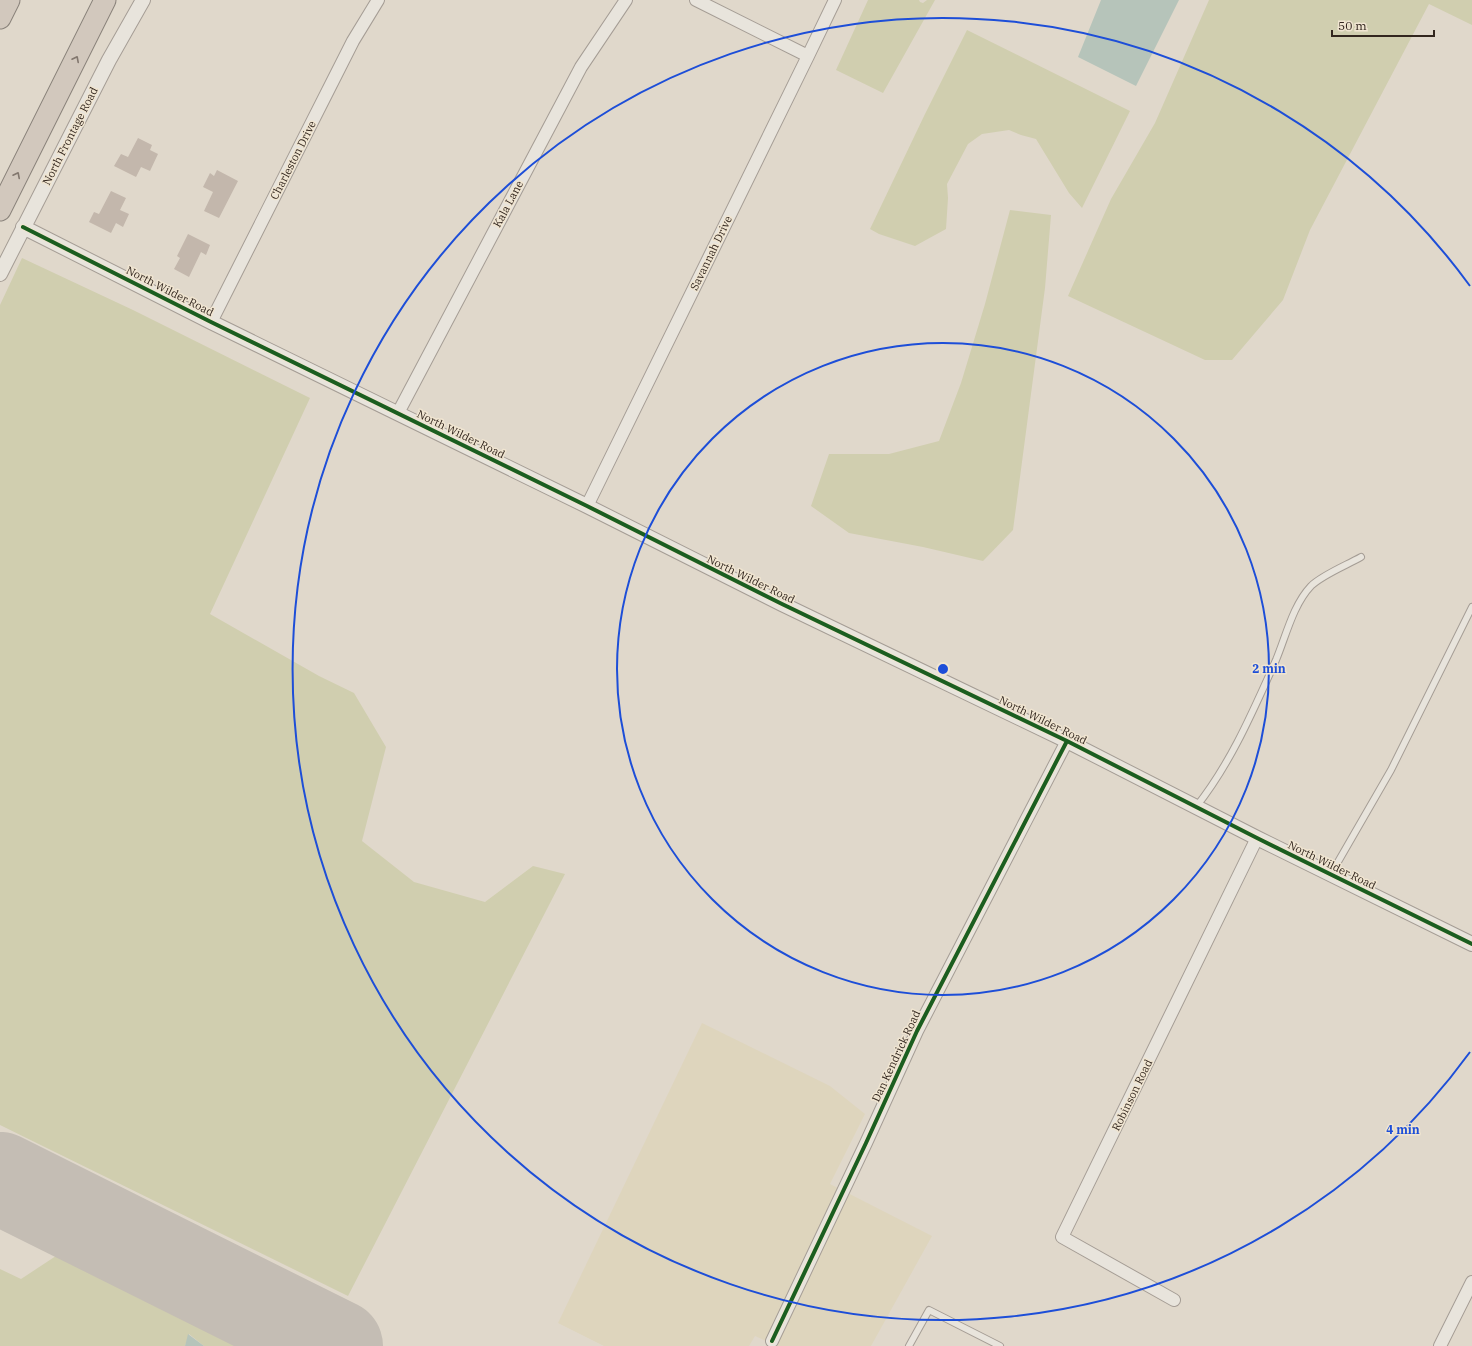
<svg xmlns="http://www.w3.org/2000/svg" width="1472" height="1346" font-family="'IBM Plex Serif',serif">
	<style>
		.farmland { fill: #ded5bd }
		.green { fill: #d0ceaf }
		.water { fill: #b6c4ba }
		.lines { fill: none; stroke-linecap: round; stroke-linejoin: round }
		.runway { stroke: #c4bdb4; stroke-width: 92 }
		.building { fill: #c3b7ac }
		.service-casing { stroke: #a59d95; stroke-width: 8 }
		.minor-casing { stroke: #a59d95; stroke-width: 14 }
		.tertiary-casing { stroke: #a59d95; stroke-width: 16 }
		.motorway-casing { stroke: #8a837b; stroke-width: 23 }
		.service { stroke: #e8e4dc; stroke-width: 6 }
		.minor { stroke: #e8e4dc; stroke-width: 12 }
		.tertiary { stroke: #e8e4dc; stroke-width: 14 }
		.motorway { stroke: #d2c8bd; stroke-width: 21 }
		.cycleway-casing { stroke: #f0e5d1; stroke-width: 6 }
		.cycleway { stroke: #1b5e20; stroke-width: 4 }
		.oneway { stroke: #82776e }
		.ring { fill: none; stroke: #1d4ed8; stroke-width: 2 }
		.labels { text-anchor: middle; dominant-baseline: central; stroke-width: 3; stroke-linejoin: round; paint-order: stroke }
		.street-label { font-size: 11px; fill: #32261e; stroke: #f0e5d1 }
		.centre { fill: #1d4ed8; stroke: #f0e5d1; stroke-width: 2 }
		.ring-label { font-size: 12px; text-anchor: middle; font-weight: bold; fill: #1d4ed8; stroke: #f0e5d1; stroke-width: 3; stroke-linejoin: round; paint-order: stroke }
	</style>
	<rect width="100%" height="100%" fill="#e0d8cb"/>
	<path class="farmland" d="M702,1023l128,63 35,28 -35,70 102,52 -61,110h-94l-22,-10 -6,10h-145l-46,-23z"/>
	<path class="green" d="M868,0h51l1,2 3,1 4,-3h8l-52,93 -47,-23z
		M1209,0h263v25l-43,-21 -119,226 -27,70 -51,60h-27l-137,-64 43,-97 44,-76z
		M967,30l163,81 -48,97 -13,-15 -33,-54 -15,-4 -12,-5 -27,4 -14,10 -21,40 1,14 -2,31 -31,17 -36,-12 -9,-5 55,-115z
		M1010,210l41,5 -6,73 -32,242 -30,31 -60,-14 -74,-14 -38,-27 18,-52h60l50,-13 22,-58 24,-79z
		M22,258l111,52 177,88 -100,216 109,62 35,17 32,54 -24,94 52,41 71,20 48,-36 32,8 -217,422 -348,-171v-820z
		M62,1252l190,94h-48l-15,-12 -4,12h-185v-77l21,10z"/>
	<path class="water" d="M1101,0h78l-43,86 -58,-29z
		M188,1334l16,12h-19z"/>
	<g class="lines">
		<path class="runway" d="M0,1178l337,168"/>
	</g>
	<path class="building" d="M138,138l14,7 -2,5 8,4 -8,17 -9,-4 -5,10 -22,-11 7,-12 7,3z
		M217,170l21,11 -19,37 -15,-7 9,-19 -10,-5 7,-14 4,3z
		M111,191l15,7 -6,12 9,4 -6,13 -7,-4 -5,10 -22,-11 5,-10 5,2z
		M188,234l22,11 -4,10 -5,-3 -12,25 -15,-8 6,-11 -3,-2z"/>
	<g class="lines">
		<defs>
			<path id="service" d="M1196,807c35,-44 57,-96 80,-147 10,-24 17,-55 35,-74 11,-11 36,-21 50,-29
				M1331,874l60,-104 81,-163
				M909,1346l20,-36 71,36"/>
			<path id="minor" d="M696,0l112,56
				M211,322l142,-281 25,-41
				M398,413l183,-346 45,-67
				M587,506l221,-450 27,-56
				M1174,1300l-112,-63 195,-399
				M772,1341l94,-198 51,-112 150,-290
				M1440,1346l32,-64"/>
			<path id="tertiary" d="M23,227l188,95 376,184 195,98 285,137 190,97 215,106
				M0,274l109,-214 34,-60"/>
			<path id="motorway" d="M0,18l9,-18
				M0,210l105,-210"/>
		</defs>
		<use href="#service" class="service-casing"/>
		<use href="#minor" class="minor-casing"/>
		<use href="#tertiary" class="tertiary-casing"/>
		<use href="#motorway" class="motorway-casing"/>
		<use href="#service" class="service"/>
		<use href="#minor" class="minor"/>
		<use href="#tertiary" class="tertiary"/>
		<use href="#motorway" class="motorway"/>
		<defs>
			<path id="cycleway" d="M23,227l188,95 376,184 195,98 285,137 190,97 215,106
				M772,1341l94,-198 51,-112 150,-290"/>
		</defs>
		<use href="#cycleway" class="cycleway-casing"/>
		<use href="#cycleway" class="cycleway"/>
	</g>
	<defs><path id="oneway-chevron" d="M-2-3.5L2.5 0L-2 3.5" fill="none" stroke-width="1.6" stroke-linecap="round" stroke-linejoin="round"/></defs>
	<g class="oneway">
		<use href="#oneway-chevron" transform="translate(76 59) rotate(-63)"/>
		<use href="#oneway-chevron" transform="translate(17 175) rotate(-63)"/>
	</g>
	<g class="ring">
		<circle cx="943" cy="669" r="326"/>
		<path d="M1470 1052A651 651 0 1 1 1470 286"/>
	</g>
	<g class="labels">
		<g class="street-label">
			<text transform="translate(70 136) rotate(-63)">North Frontage Road</text>
			<text transform="translate(293 160) rotate(-63)">Charleston Drive</text>
			<text transform="translate(508 204) rotate(-62)">Kala Lane</text>
			<text transform="translate(711 253) rotate(-64)">Savannah Drive</text>
			<text transform="translate(170 291) rotate(27)">North Wilder Road</text>
			<text transform="translate(461 434) rotate(26)">North Wilder Road</text>
			<text transform="translate(751 579) rotate(26)">North Wilder Road</text>
			<text transform="translate(1043 720) rotate(26)">North Wilder Road</text>
			<text transform="translate(1332 865) rotate(26)">North Wilder Road</text>
			<text transform="translate(896 1056) rotate(-65)">Dan Kendrick Road</text>
			<text transform="translate(1132 1095) rotate(-64)">Robinson Road</text>
		</g>
	</g>
	<circle cx="943" cy="669" r="6" class="centre"/>
	<g class="ring-label">
		<text x="1269" y="673">2 min</text>
		<text x="1403" y="1134">4 min</text>
	</g>
	<path d="M1332 30v6h102v-6" fill="none" stroke="#32261e" stroke-width="2"/>
	<text x="1338" y="30" font-size="12" fill="#32261e" stroke="#f0e5d1" stroke-width="3" paint-order="stroke">50 m</text>
</svg>
